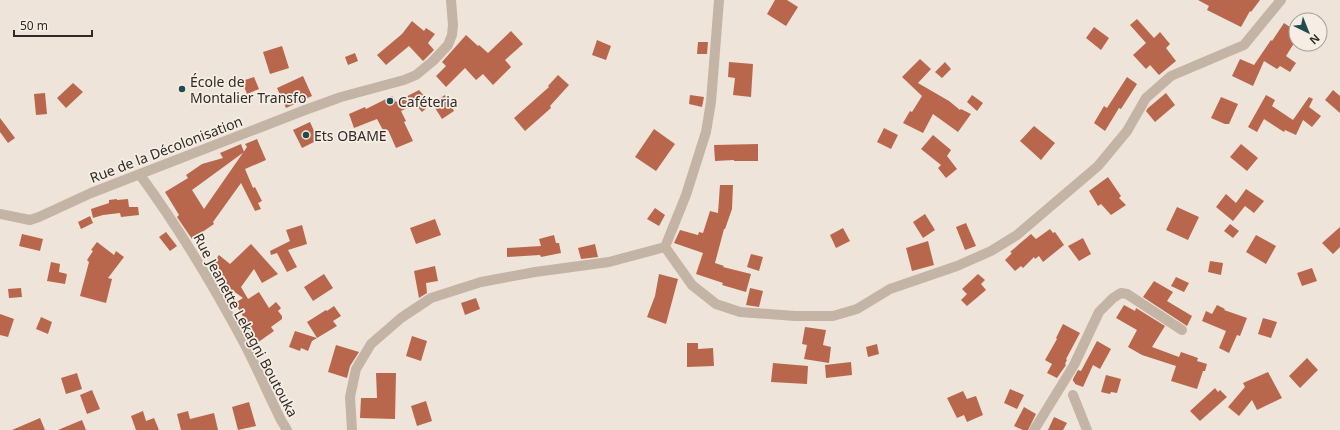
<svg xmlns="http://www.w3.org/2000/svg" width="1340" height="430" font-family="'Noto Sans',sans-serif">
	<style>
		.building { fill: #b8674d }
		.lines { fill: none; stroke-linecap: round; stroke-linejoin: round }
		.minor { stroke: #c4b4a6; stroke-width: 10 }
		.tertiary { stroke: #c4b4a6; stroke-width: 10 }
		.poi-dot { fill: #214b4e; stroke: #f6eee4; stroke-width: 1.5 }
		.labels { text-anchor: middle; dominant-baseline: central; stroke-width: 3.5; stroke-linejoin: round; paint-order: stroke }
		.poi-label { font-size: 14px; fill: #312a26; stroke: #f6eee4; text-anchor: start }
		.street-label { font-size: 14px; fill: #312a26; stroke: #f6eee4 }
	</style>
	<rect width="100%" height="100%" fill="#eee4d9"/>
	<path class="building" d="M775,0h12l11,7 -12,19 -19,-12z
		M1198,0h62l-9,12 -1,-1 -9,16 -34,-17 2,-4z
		M1137,19l17,19 6,-6 10,12 -4,4 10,13 -17,14 -9,-10 -4,4 -13,-14 13,-12 -16,-18z
		M412,21l12,10 2,-3 9,6 -7,9 6,7 -11,11 -14,-15 -23,19 -9,-10 25,-21z
		M1284,23l12,8v9l-10,16 10,7 -6,9 -10,-6 -3,3 -13,-8 -11,25 -21,-10 8,-17 14,6 17,-25 1,1z
		M1094,27l15,11 -8,12 -15,-12z
		M511,31l12,13 -18,16 6,7 -18,18 -10,-11 -7,6 -11,-12 -19,19 -10,-11 10,-10 -4,-4 24,-27 12,11 1,-1 9,8z
		M597,40l14,6 -5,14 -14,-5z
		M698,42h10l-1,12h-10z
		M282,46l7,22 -19,6 -7,-22z
		M355,53l3,8 -10,4 -3,-8z
		M920,59l11,10 -13,14 31,18 11,9 1,-1 10,5 -13,18 -25,-18 -10,19 -20,-10 7,-12 2,1 10,-16 -20,-19z
		M729,62l24,2 -2,33 -18,-2 2,-17 -7,-1z
		M945,62l6,7 -9,9 -7,-6z
		M558,75l11,10 -19,21 1,2 -26,23 -11,-13 35,-31 -1,-1z
		M303,76l9,20 -26,12 -9,-20z
		M254,77l5,12 -12,5 -5,-13z
		M1127,77l10,7 -16,25 -2,-1 -14,23 -11,-8 10,-17 3,2z
		M73,83l10,9 -17,16 -9,-10z
		M419,90l12,14 -9,8 -7,-8 -14,7 5,10 -2,1 9,19 -17,7 -8,-18 -4,2 -7,-13 -23,9 -5,-14 16,-7 1,2 26,-13 4,6z
		M1333,90l7,6v17l-15,-13z
		M45,93l2,21 -11,1 -2,-21z
		M1166,93l9,12 -20,17 -9,-11 2,-3z
		M445,95l9,16 -12,8 -10,-16z
		M690,95l14,2 -2,10 -13,-3z
		M972,95l11,8 -6,8 -10,-9z
		M1266,95l9,5 -3,6 21,14 16,-23 4,2 -4,8 12,9 -9,11 -9,-7 -7,15 -11,-5 -1,2 -20,-13 -7,13 -9,-5z
		M1221,97l17,7 -9,20h-4l-14,-6z
		M0,118l15,20 -7,5 -8,-11z
		M310,122l8,18 -16,8 -9,-18z
		M1034,126l21,17 -14,17 -21,-19z
		M884,128l14,7 -7,14 -14,-7z
		M654,129l21,15 -19,27 -21,-14z
		M933,135l18,15 -4,6 10,13 -11,9 -8,-10 3,-3 -20,-16z
		M257,139l9,21 -21,9 8,19 2,-1 7,14 -4,2 3,6 -6,2 -14,-28 -28,39 1,2 -22,15 -15,-22 2,-2 -14,-23 23,-14 -2,-3 16,-11 21,-6 -3,-5 21,-9 3,8 -52,38 12,19 43,-62 -2,-3z
		M758,144v17h-24v-1l-19,1 -1,-16z
		M1241,144l17,14 -11,13 -17,-14z
		M1108,177l13,19 -2,2 7,7 -15,10 -10,-11 -3,2 -9,-15z
		M720,185h13l-1,24 -7,20h-1l-9,34 9,3 -1,1 28,7 -5,18 -24,-7 1,-2 -27,-9 7,-21 -29,-10 6,-13 18,5 1,-3 4,1 7,-22 8,2z
		M1246,189l18,12 -10,12 -9,-7 -12,15 -17,-14 10,-13 10,9z
		M117,199v1l11,-1 1,8h9l1,8 -18,2 -1,-4 -17,2 -10,3 -2,-9 18,-6v-3z
		M1177,207l22,10 -11,23 -22,-10z
		M655,208l10,7 -6,11 -12,-7z
		M925,214l10,16 -12,8 -10,-16z
		M90,216l3,7 -12,6 -3,-7z
		M435,219l6,16 -25,9 -6,-16z
		M966,223l10,23 -11,4 -9,-23z
		M1230,224l9,7 -6,7 -9,-7z
		M302,225l5,19 -19,6 9,17 -10,5 -10,-19 -6,2 -1,-4 20,-10 -4,-11z
		M1340,227v20l-7,7 -11,-11z
		M843,228l7,13 -14,7 -6,-13z
		M1050,229l3,4 2,-1 9,13 -21,17 -4,-6 -4,3 -1,-2 -11,11 -2,-2 -6,5 -10,-11 7,-7 -2,-1 21,-18 5,5z
		M166,232l11,14 -7,5 -11,-14z
		M22,234l21,5 -3,12 -21,-5z
		M554,235l2,8h3l2,10 -20,4 -1,-2 -33,2v-9l34,-2 -2,-7z
		M1256,235l20,11 -10,18 -20,-12z
		M1083,238l8,16 -12,7 -11,-15z
		M928,241l6,24 -22,6 -6,-23z
		M97,242l17,13 2,-4 8,6 -16,21 4,1 -6,24 -26,-7 9,-34 -2,-2 6,-9 -2,-1z
		M251,244l27,30 -16,9 -8,-14 -13,18 7,12 11,-7 10,16 7,-6 5,6 -3,3 4,5v3l-11,8 3,4 -17,12 -13,-18 3,-2 -12,-20 8,-5 -22,-16 1,-3 -7,-5 -5,-7 9,-12 11,9z
		M595,244l3,13 -17,2 -3,-11z
		M751,254l12,3 -4,14 -12,-4z
		M1210,261l13,2 -2,12 -13,-3z
		M51,262l9,2 -1,8 8,2 -2,10 -18,-3z
		M435,266l3,15 -12,2 1,10 -8,5 -5,-27z
		M1312,268l5,13 -15,5 -5,-13z
		M324,274l9,14 -20,13 -9,-14z
		M659,274l19,5 -12,45 -19,-7 8,-21z
		M978,274l7,6 -4,4 5,6 -19,16 -6,-6 6,-6 -5,-5z
		M1176,277l13,6 -5,9 -13,-6z
		M1154,281l19,11 -6,9 25,15 -5,10 -44,-29z
		M21,288l1,9 -13,1 -1,-9z
		M750,288l13,3 -4,16 -13,-2z
		M476,298l4,11 -15,6 -4,-12z
		M1124,305l11,6 1,-3 29,18 -13,21 27,10 2,-5 17,6 -1,3 10,3 -2,7h-2l-6,18 -26,-8 5,-15 -34,-11 -14,-8 9,-17 -21,-12z
		M1217,305l8,4 -1,1 23,8 -7,18 -3,-1 -8,18 -10,-5 7,-17 -24,-10 4,-10 6,3z
		M334,306l7,10 -8,5 4,5 -20,12 -10,-16 19,-12 1,1z
		M0,314l14,5 -6,18 -8,-2z
		M41,317l11,5 -4,12 -12,-5z
		M1263,318l14,4 -6,16 -13,-4z
		M1063,324l17,9 -14,26 1,1 -2,4 1,1 -9,13 -10,-5 5,-9 -7,-4 12,-21 -1,-1z
		M805,327l21,3 -3,15 8,2 -2,16 -25,-4 3,-14 -5,-1z
		M295,331l22,7 -5,3 -4,10 -7,-3 -1,3 -11,-4z
		M412,336l15,5 -6,20 -15,-5z
		M1097,341l14,8 -11,20 -7,-4 -10,22 -8,-3v-1l-2,-2v-2l5,-9 3,1z
		M687,343h11v6l15,-1 1,18 -27,1z
		M877,344l2,10 -11,3 -2,-10z
		M336,345l23,7 -9,14 -3,12 -19,-6z
		M1307,358l11,12 -18,18 -11,-12z
		M851,362l1,13 -26,3 -1,-13z
		M773,363l35,3 -1,18 -36,-2z
		M1268,372l14,26 -25,12 -5,-10 -13,16 -11,-9 17,-20 -2,-4z
		M77,373l5,16 -16,5 -5,-16z
		M376,373h20l-1,46 -35,-1 1,-20h16z
		M1106,375l15,4 -4,14 -6,-1 -1,2 -9,-2z
		M1215,388l3,4 2,-2 7,7 -27,24 -10,-10z
		M1010,389l14,6 -7,14 -13,-6z
		M92,390l8,19 -13,5 -7,-19z
		M963,391l4,8 9,-3 7,19 -16,7 -3,-7 -7,3 -10,-20z
		M426,401l6,20 -15,5 -6,-20z
		M249,402l7,24 -18,4 -6,-23z
		M1024,407l12,7 -8,16h-5l-9,-4z
		M143,411l3,10 8,-3 5,12h-23l-5,-14z
		M188,411l2,8 24,-6 4,17h-37l-4,-16z
		M1054,417l13,6 -4,7h-15z
		M40,418l5,12h-33z
		M82,420l4,10h-28z"/>
	<g class="lines">
		<path class="minor" d="M665,247l27,38 24,19 24,8 55,4h38l24,-7 33,-20 67,-23 34,-15 26,-16 81,-69 29,-35 19,-33 25,-22 73,-31 37,-45
			M665,247l21,-52 20,-63 5,-30 8,-102
			M1073,395l14,35
			M352,430l-2,-33 6,-28 15,-25 30,-26 30,-20 50,-16 54,-10 74,-10 56,-15
			M1034,430l40,-65 25,-53 14,-14 8,-5 6,1 55,36"/>
		<path class="tertiary" d="M140,175c39,53 73,110 104,168 13,25 24,51 37,77l6,10
			M0,214l30,6 9,-3 52,-24 214,-83 36,-13 63,-17 12,-5 17,-14 15,-16 4,-10 1,-10 -2,-25"/>
	</g>
	<g class="poi-dot">
		<circle cx="182" cy="89" r="4"/>
		<circle cx="390" cy="101" r="4"/>
		<circle cx="306" cy="135" r="4"/>
	</g>
	<g class="labels">
		<g class="poi-label">
			<text x="190" y="81">École de<tspan x="190" dy="16">Montalier Transfo</tspan></text>
			<text x="398" y="101">Caféteria</text>
			<text x="314" y="135">Ets OBAME</text>
		</g>
		<g class="street-label">
			<text transform="translate(166 149) rotate(-21)">Rue de la Décolonisation</text>
			<text transform="translate(246 325) rotate(62)">Rue Jeanette Lekagni Boutouka</text>
		</g>
	</g>
	<g transform="translate(1308 32) rotate(137)"><circle r="19" fill="#f6eee4" stroke="#a7a098"/>
	<path d="M0-3L7 15L0 10L-7 15Z" fill="#214b4e"/>
	<text y="-6" font-size="11" font-weight="bold" text-anchor="middle" fill="#312a26">N</text>
	</g>
	<path d="M14 30v6h78v-6" fill="none" stroke="#312a26" stroke-width="2"/>
	<text x="20" y="30" font-size="12" fill="#312a26" stroke="#f6eee4" stroke-width="3" paint-order="stroke">50 m</text>
</svg>
